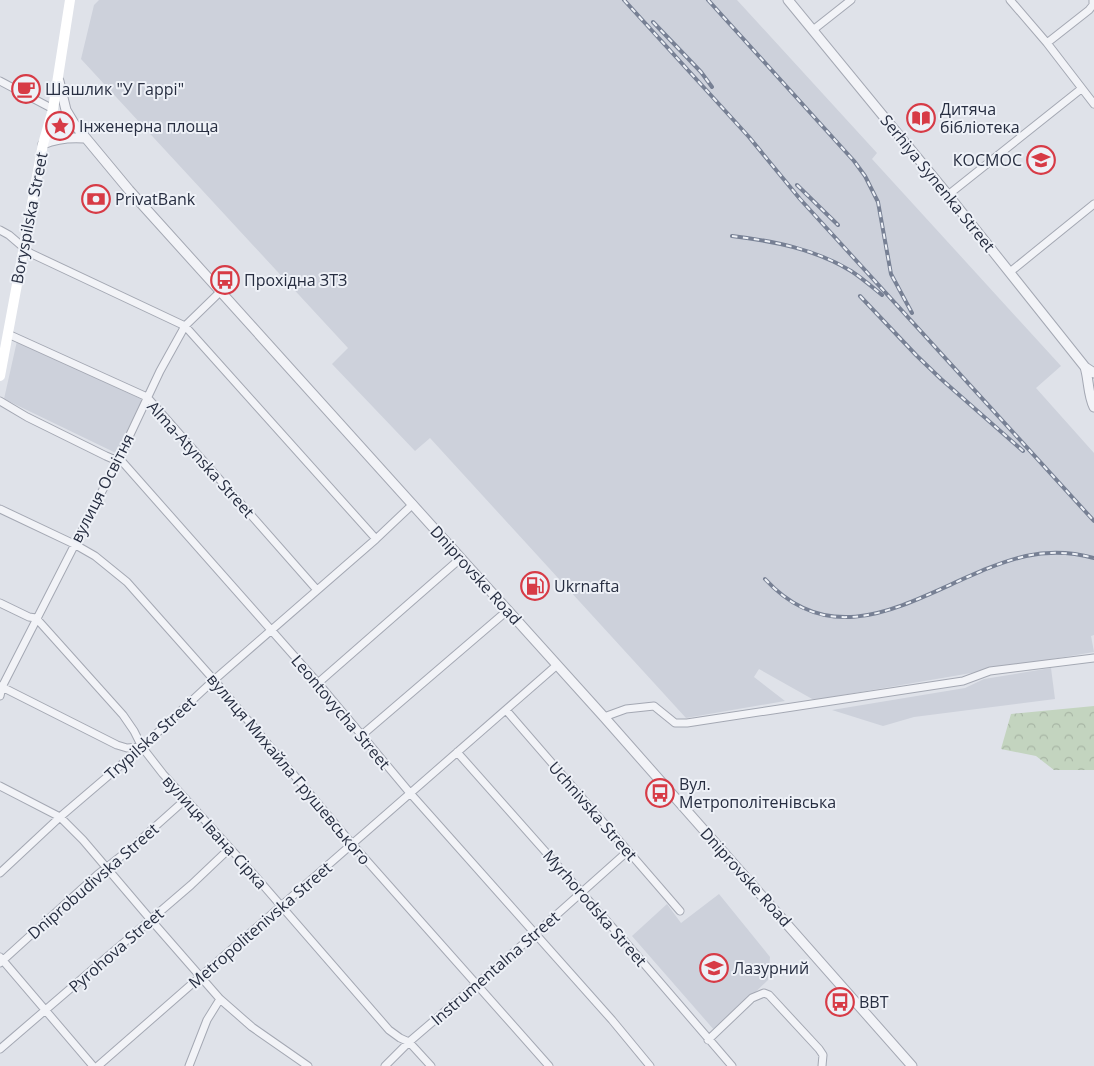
<svg xmlns="http://www.w3.org/2000/svg" width="1094" height="1066" font-family="'Open Sans',sans-serif">
	<style>
		.built { fill: #cdd1db }
		.forest { fill: url(#forest-crowns) }
		.lines { fill: none; stroke-linecap: round; stroke-linejoin: round }
		.minor-casing { stroke: #a4a8b3; stroke-width: 9 }
		.tertiary-casing { stroke: #a4a8b3; stroke-width: 11 }
		.minor { stroke: #f2f3f7; stroke-width: 7 }
		.tertiary { stroke: #f2f3f7; stroke-width: 9 }
		.secondary { stroke: #fff; stroke-width: 10 }
		.rail-casing { stroke: #778094; stroke-width: 4 }
		.rail { stroke: #eef1f7; stroke-width: 2; stroke-dasharray: 5.5; stroke-linecap: butt }
		.labels { text-anchor: middle; dominant-baseline: central; stroke-width: 4; stroke-linejoin: round; paint-order: stroke }
		.poi-label { font-size: 16px; fill: #272e41; stroke: #eef1f7; text-anchor: start }
		.street-label { font-size: 16px; fill: #272e41; stroke: #eef1f7 }
	</style>
	<defs>
		<pattern id="forest-crowns" width="20" height="18" patternUnits="userSpaceOnUse" patternTransform="scale(1.25)"><rect width="20" height="18" fill="#c3d4bf"/><path d="M2 6a3 3 0 1 1 6 0M12 15a3 3 0 1 1 6 0" fill="none" stroke="#a8b6a5"/></pattern>
	</defs>
	<rect width="100%" height="100%" fill="#dfe2e9"/>
	<path class="built" d="M99,0h638l140,153 -5,6 189,207 -25,22 58,65v182l-3,1 3,16 -280,48 -55,-31 -5,8 31,24 -99,17 -256,-280 -15,13 -83,-87 16,-16 -267,-289 13,-54z
		M17,341l126,59 -25,54 -114,-55z
		M1051,668l4,31 -141,18 -31,9 -51,-16 133,-22 19,-9z
		M719,894l51,63 -2,23 -53,51 -83,-95 35,-32 14,19z"/>
	<path class="forest" d="M1094,706v64h-40l-18,-14 -35,-7 10,-35z"/>
	<g class="lines">
		<defs>
			<path id="minor" d="M1010,0l37,43 47,61
				M813,30l38,-30
				M1047,43l42,-33 4,-5v-5
				M0,81l53,28
				M948,195l133,-106
				M0,230l9,5 21,18 155,73 191,213
				M1010,272l84,-68
				M8,334l139,63 170,193
				M0,401l27,16 79,39 7,3 6,-1 199,225 92,110 202,227 38,46
				M0,509l74,35 21,12 32,26 87,98 138,164 197,222
				M0,603l29,14 7,1 87,97 11,16 8,16 21,27 93,103 133,153 11,8 9,4 22,24
				M318,683l143,-125
				M0,686l117,59 10,3 14,-1
				M0,696l2,-9 117,-229 41,-87 25,-45 36,-35
				M506,710l174,201
				M604,717l22,-8 28,-3 21,17h12l276,-42 27,-10 104,-13
				M362,735l146,-125
				M457,752l164,185 111,129
				M0,786l60,31 23,23 68,80 69,79 32,28 56,39
				M0,873l60,-56 82,-70 72,-67 162,-141 37,-35
				M0,957l93,109
				M0,963l97,-88 33,-26 56,-50
				M708,1040l44,-42 12,-5 5,2 50,54 4,6 -1,11
				M0,1049l191,-164 39,-37
				M98,1066l459,-401
				M189,1066l18,-46 13,-21
				M385,1066l24,-24 126,-108 93,-83"/>
			<path id="tertiary" d="M788,0l160,195 137,172 9,6
				M59,81l7,29 9,15 54,65 475,527 308,349
				M43,144c14,-6 26,-7 41,-6
				M1085,367c4,13 3,28 9,40"/>
		</defs>
		<use href="#minor" class="minor-casing"/>
		<use href="#tertiary" class="tertiary-casing"/>
		<use href="#minor" class="minor"/>
		<use href="#tertiary" class="tertiary"/>
		<path class="secondary" d="M0,376l43,-232 10,-35 17,-109"/>
		<defs>
			<path id="rail" d="M624,0l125,137 51,62 294,322
				M708,0l146,161 11,15 13,26 13,72 21,39
				M653,22l48,50 11,15
				M797,185l41,40
				M732,236c41,5 83,13 119,35 11,7 21,16 31,24
				M860,296l56,59 25,24 82,72
				M765,579c82,89 173,-3 261,-23 23,-5 46,-4 68,2"/>
		</defs>
		<use href="#rail" class="rail-casing"/>
		<use href="#rail" class="rail"/>
	</g>
	<defs>
		<symbol id="cafe-ring" viewBox="-11 -11 22 22"><circle r="9.5" fill="#eef1f7" stroke="#d73b46" stroke-width="1.5"/><path d="M-5.5-4.5H6V0H3Q3 3.5 0 3.5H-2.5Q-5.5 3.5-5.5 0ZM3-3.2v2h1.7v-2ZM-6 4.5H4V6H-6Z" fill="#d73b46"/></symbol>
		<symbol id="library-ring" viewBox="-11 -11 22 22"><circle r="9.5" fill="#eef1f7" stroke="#d73b46" stroke-width="1.5"/><path d="M-6-4Q-3-5.5-.7-3.5V5Q-3 3-6 4ZM6-4Q3-5.5 .7-3.5V5Q3 3 6 4Z" fill="#d73b46"/></symbol>
		<symbol id="sight-ring" viewBox="-11 -11 22 22"><circle r="9.5" fill="#eef1f7" stroke="#d73b46" stroke-width="1.5"/><path d="M0-6L1.8-2.2L6-1.7L2.9 1.2L3.7 5.4L0 3.3L-3.7 5.4L-2.9 1.2L-6-1.7L-1.8-2.2Z" fill="#d73b46"/></symbol>
		<symbol id="school-ring" viewBox="-11 -11 22 22"><circle r="9.5" fill="#eef1f7" stroke="#d73b46" stroke-width="1.5"/><path d="M0-5L7-2L0 1L-7-2ZM-4 1L0 2.5L4 1V4Q0 6-4 4Z" fill="#d73b46"/></symbol>
		<symbol id="bank-ring" viewBox="-11 -11 22 22"><circle r="9.5" fill="#eef1f7" stroke="#d73b46" stroke-width="1.5"/><path d="M-6-4H6V4H-6ZM0-2.3a2.3 2.3 0 1 0 0 4.6a2.3 2.3 0 1 0 0-4.6Z" fill="#d73b46"/></symbol>
		<symbol id="bus-ring" viewBox="-11 -11 22 22"><circle r="9.5" fill="#eef1f7" stroke="#d73b46" stroke-width="1.5"/><path d="M-5-6H5V4H4V6H2V4H-2V6H-4V4H-5ZM-3.5-4V0h7V-4ZM-3.5 1.2v1.5H-2V1.2ZM2 1.2v1.5H3.5V1.2Z" fill="#d73b46"/></symbol>
		<symbol id="fuel-ring" viewBox="-11 -11 22 22"><circle r="9.5" fill="#eef1f7" stroke="#d73b46" stroke-width="1.5"/><path d="M-5.5-6h7V0h2V4h1.3V-2.5L3-4.5l.8-.8L6-3V5H2.5V1h-1V6h-7ZM-4.2-4.7v3.2H.2V-4.7Z" fill="#d73b46"/></symbol>
	</defs>
	<g fill-rule="evenodd">
		<use href="#cafe-ring" x="10" y="73" width="32" height="32"/>
		<use href="#library-ring" x="905" y="102" width="32" height="32"/>
		<use href="#sight-ring" x="44" y="110" width="32" height="32"/>
		<use href="#school-ring" x="1025" y="144" width="32" height="32"/>
		<use href="#bank-ring" x="80" y="183" width="32" height="32"/>
		<use href="#bus-ring" x="209" y="264" width="32" height="32"/>
		<use href="#fuel-ring" x="519" y="570" width="32" height="32"/>
		<use href="#bus-ring" x="644" y="777" width="32" height="32"/>
		<use href="#school-ring" x="698" y="952" width="32" height="32"/>
		<use href="#bus-ring" x="824" y="986" width="32" height="32"/>
	</g>
	<g class="labels">
		<g class="poi-label">
			<text x="45" y="89">Шашлик "У Гаррі"</text>
			<text x="940" y="109">Дитяча<tspan x="940" dy="18">бібліотека</tspan></text>
			<text x="79" y="126">Інженерна площа</text>
			<text x="1022" y="160" text-anchor="end">КОСМОС</text>
			<text x="115" y="199">PrivatBank</text>
			<text x="244" y="280">Прохідна ЗТЗ</text>
			<text x="554" y="586">Ukrnafta</text>
			<text x="679" y="784">Вул.<tspan x="679" dy="18">Метрополітенівська</tspan></text>
			<text x="733" y="968">Лазурний</text>
			<text x="859" y="1002">ВВТ</text>
		</g>
		<g class="street-label">
			<text transform="translate(938 183) rotate(51)">Serhiya Synenka Street</text>
			<text transform="translate(29 218) rotate(-79)">Boryspilska Street</text>
			<text transform="translate(201 459) rotate(48)">Alma-Atynska Street</text>
			<text transform="translate(102 488) rotate(-63)">вулиця Освітня</text>
			<text transform="translate(476 575) rotate(48)">Dniprovske Road</text>
			<text transform="translate(341 712) rotate(50)">Leontovycha Street</text>
			<text transform="translate(150 738) rotate(-42)">Trypilska Street</text>
			<text transform="translate(289 769) rotate(50)">вулиця Михайла Грушевського</text>
			<text transform="translate(593 811) rotate(49)">Uchnivska Street</text>
			<text transform="translate(215 832) rotate(48)">вулиця Івана Сірка</text>
			<text transform="translate(746 877) rotate(48)">Dniprovske Road</text>
			<text transform="translate(93 881) rotate(-41)">Dniprobudivska Street</text>
			<text transform="translate(595 908) rotate(49)">Myrhorodska Street</text>
			<text transform="translate(260 925) rotate(-41)">Metropolitenivska Street</text>
			<text transform="translate(116 950) rotate(-41)">Pyrohova Street</text>
			<text transform="translate(495 968) rotate(-41)">Instrumentalna Street</text>
		</g>
	</g>
</svg>
